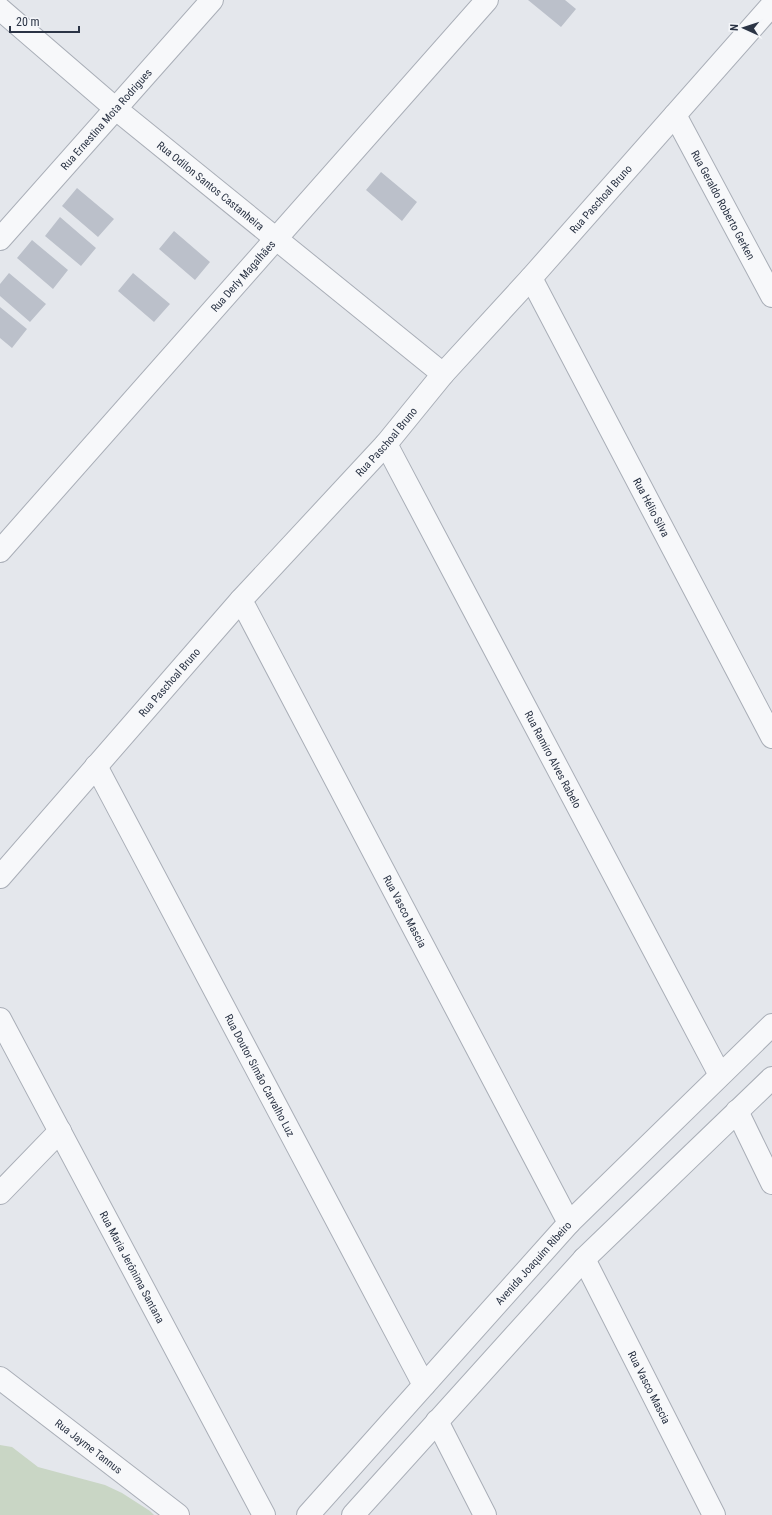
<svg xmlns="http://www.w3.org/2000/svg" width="772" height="1515" font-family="'Roboto Condensed',sans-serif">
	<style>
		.green { fill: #c9d6c5 }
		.building { fill: #bbc0ca }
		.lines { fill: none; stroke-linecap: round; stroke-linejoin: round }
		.minor-casing { stroke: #a9aeb7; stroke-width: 24 }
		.minor { stroke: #f7f8fa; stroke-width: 22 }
		.labels { text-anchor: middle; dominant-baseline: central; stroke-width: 3; stroke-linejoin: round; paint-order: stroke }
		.street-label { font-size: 11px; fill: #2b3445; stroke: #f4f6f9 }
	</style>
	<rect width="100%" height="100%" fill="#e4e7ec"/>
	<path class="green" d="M0,1445l12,2 26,20 67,18 17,8 28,18 4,4h-154z"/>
	<path class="building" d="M528,0h37l11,9 -15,18z
		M381,172l36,30 -15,19 -36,-31z
		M77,188l37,31 -16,18 -36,-31z
		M60,217l36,31 -15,18 -36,-30z
		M174,231l36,31 -15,18 -36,-31z
		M32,240l36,30 -15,19 -36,-31z
		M9,273l37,31 -16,18 -30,-26v-12z
		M133,273l37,31 -16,18 -36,-31z
		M0,307l27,22 -15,19 -12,-10z"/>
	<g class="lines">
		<defs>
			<g id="minor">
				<path id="s1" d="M0,9l116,100 327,265"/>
				<path id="s2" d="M675,115l97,181"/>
				<path id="s3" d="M0,239l212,-239"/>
				<path id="s4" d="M531,278l241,459"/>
				<path id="s5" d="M386,444l334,631"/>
				<path id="s6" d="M0,551l487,-551"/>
				<path id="s7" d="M241,600l328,623"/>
				<path id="s8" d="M96,766l328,619"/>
				<path id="s9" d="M0,877l241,-277 145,-156 57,-70 88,-96 241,-273"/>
				<path id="s10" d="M0,1019l264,496"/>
				<path d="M737,1111l35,72"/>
				<path d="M0,1193l60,-62"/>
				<path id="s11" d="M584,1259l130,256"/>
				<path id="s12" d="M0,1378l178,137"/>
				<path d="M437,1421l48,94"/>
				<path id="s13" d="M308,1515l261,-292 203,-198"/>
				<path d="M353,1515l231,-256 188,-181"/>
			</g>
		</defs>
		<use href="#minor" class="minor-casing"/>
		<use href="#minor" class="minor"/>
	</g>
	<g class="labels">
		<g class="street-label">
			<text stroke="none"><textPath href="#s3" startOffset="160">Rua Ernestina Mota Rodrigues</textPath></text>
			<text stroke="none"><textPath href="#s1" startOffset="275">Rua Odilon Santos Castanheira</textPath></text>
			<text stroke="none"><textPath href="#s9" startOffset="906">Rua Paschoal Bruno</textPath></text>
			<text stroke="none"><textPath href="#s2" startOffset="102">Rua Geraldo Roberto Gerken</textPath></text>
			<text stroke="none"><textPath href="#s6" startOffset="367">Rua Derly Magalhães</textPath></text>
			<text stroke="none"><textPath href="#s9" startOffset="582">Rua Paschoal Bruno</textPath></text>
			<text stroke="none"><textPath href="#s4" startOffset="259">Rua Hélio Silva</textPath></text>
			<text stroke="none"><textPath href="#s9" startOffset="258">Rua Paschoal Bruno</textPath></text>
			<text stroke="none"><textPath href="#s5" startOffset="357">Rua Ramiro Alves Rabelo</textPath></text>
			<text stroke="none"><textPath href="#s7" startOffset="352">Rua Vasco Mascia</textPath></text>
			<text stroke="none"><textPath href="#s8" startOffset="350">Rua Doutor Simão Carvalho Luz</textPath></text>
			<text stroke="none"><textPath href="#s13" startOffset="338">Avenida Joaquim Ribeiro</textPath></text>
			<text stroke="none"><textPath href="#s10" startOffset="281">Rua Maria Jerônima Santana</textPath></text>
			<text stroke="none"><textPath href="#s11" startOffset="144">Rua Vasco Mascia</textPath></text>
			<text stroke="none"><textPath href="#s12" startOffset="112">Rua Jayme Tannus</textPath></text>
		</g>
	</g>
	<g transform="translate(744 28) rotate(273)" stroke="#f4f6f9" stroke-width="3" paint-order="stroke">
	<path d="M0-3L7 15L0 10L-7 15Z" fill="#2b3445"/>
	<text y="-6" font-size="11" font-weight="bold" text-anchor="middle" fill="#2b3445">N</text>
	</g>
	<path d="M10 26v6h69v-6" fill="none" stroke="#2b3445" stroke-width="2"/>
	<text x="16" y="26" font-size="12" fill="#2b3445" stroke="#f4f6f9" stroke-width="3" paint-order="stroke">20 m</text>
</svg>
